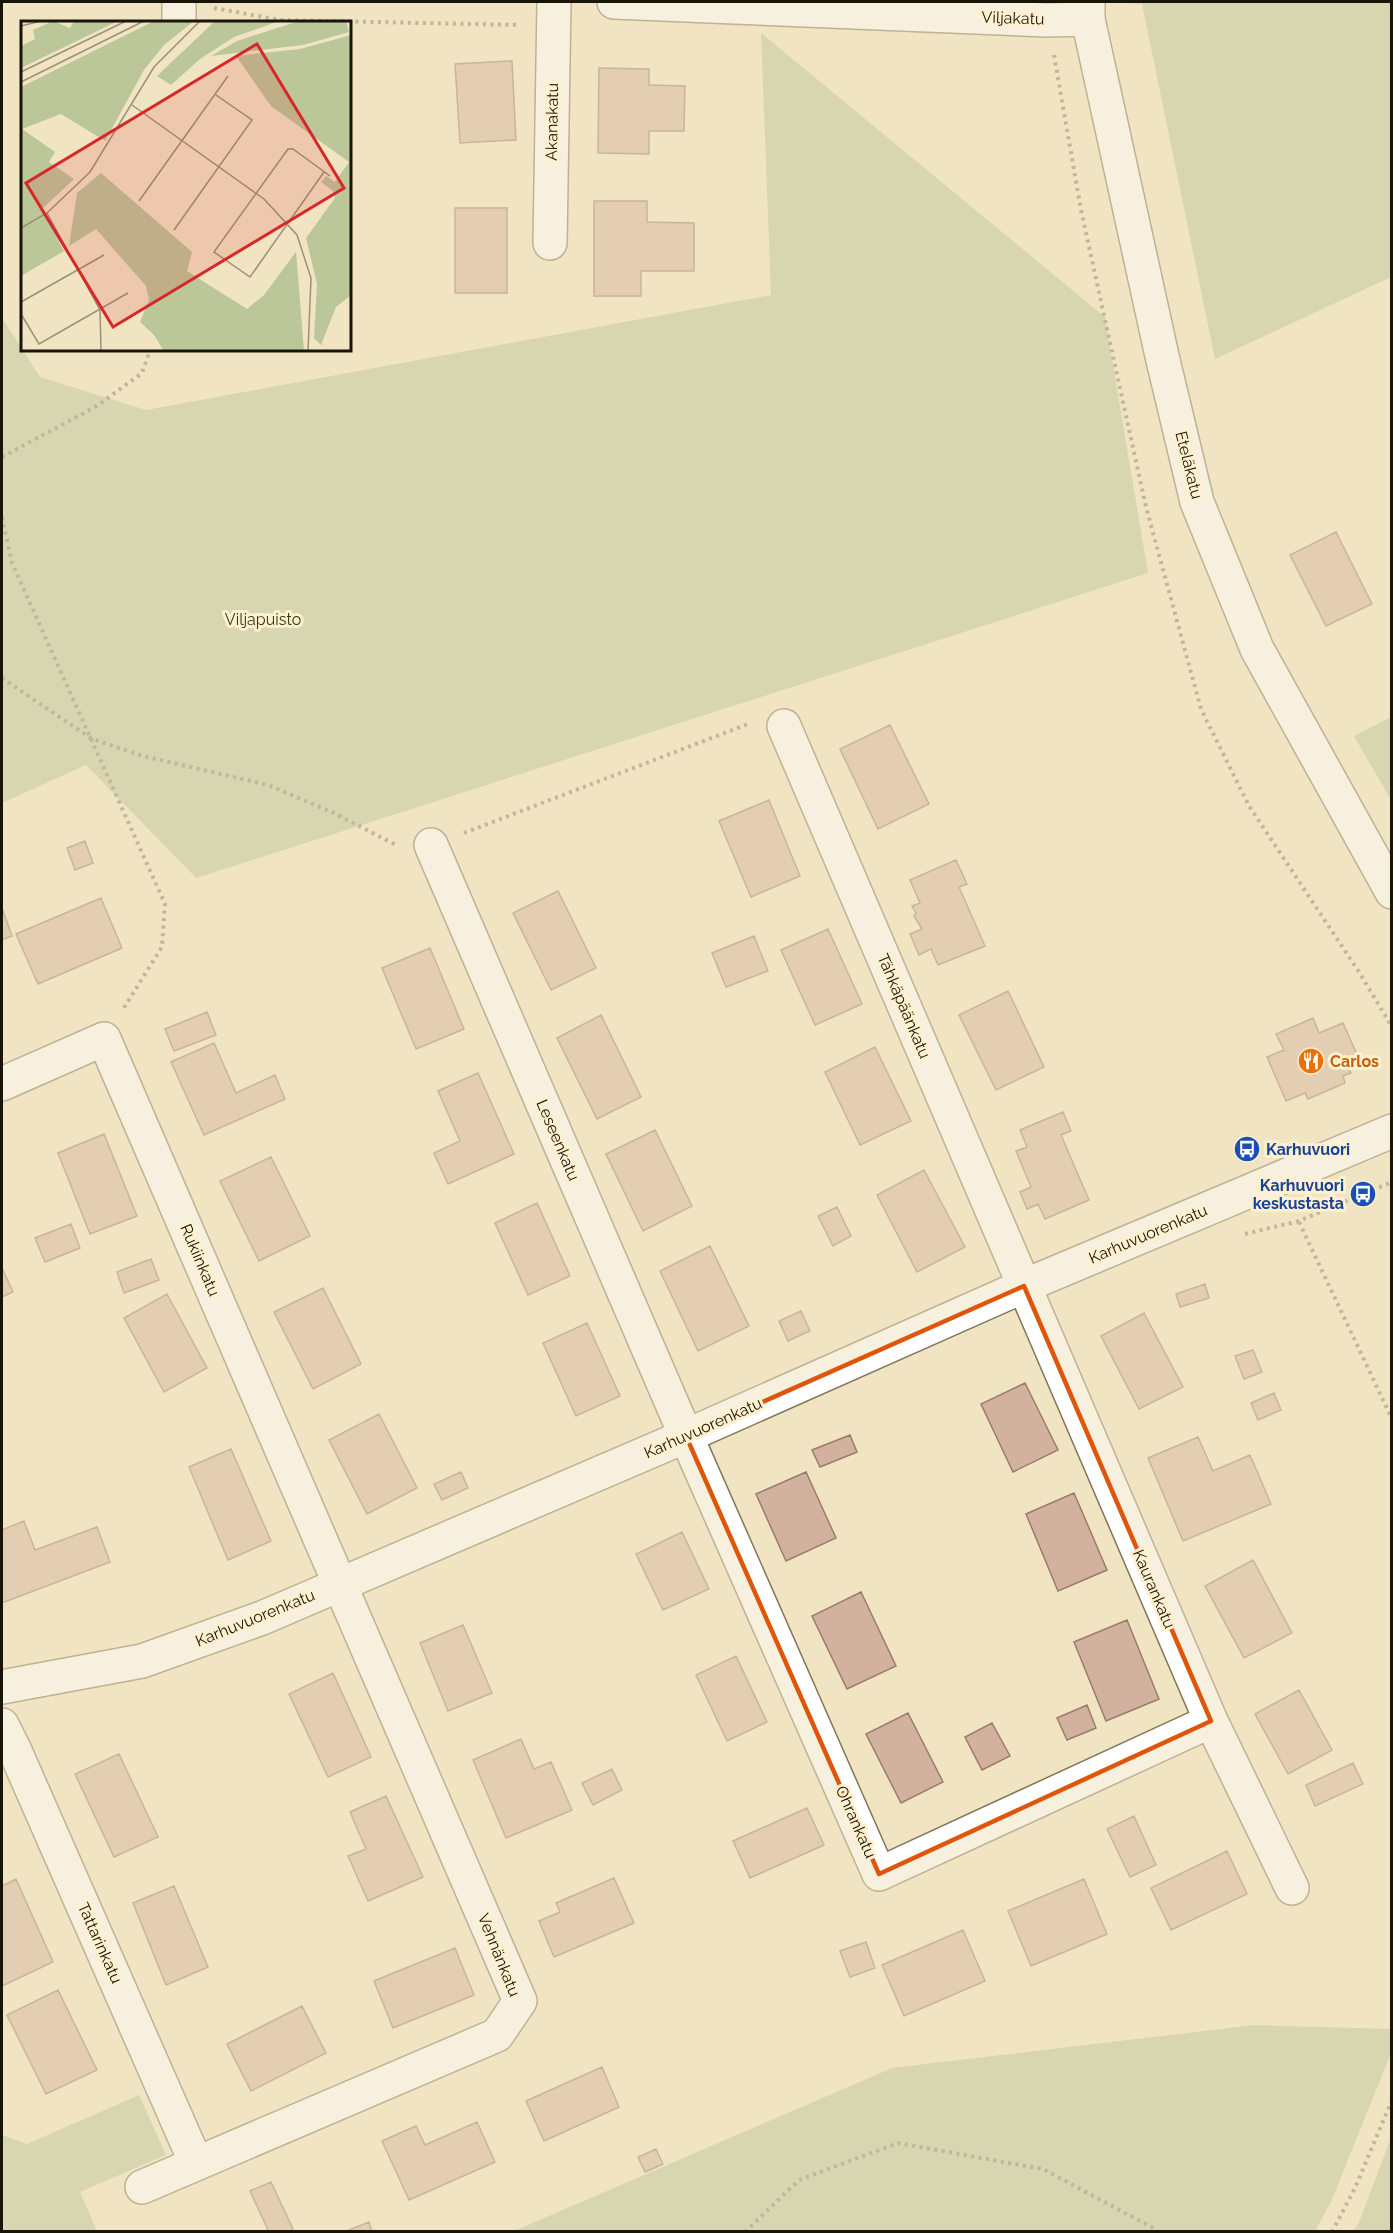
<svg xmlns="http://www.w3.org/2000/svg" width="1393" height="2233" font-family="Raleway,sans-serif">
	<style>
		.green { fill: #bbc699 }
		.building { fill: #d2b29f; stroke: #9a7c6a; stroke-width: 1.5 }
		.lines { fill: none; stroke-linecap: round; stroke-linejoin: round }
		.minor-casing { stroke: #827658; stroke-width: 36 }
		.tertiary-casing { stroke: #827658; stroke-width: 36 }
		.secondary-casing { stroke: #827658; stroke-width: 36 }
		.path { stroke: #887f68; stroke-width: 4; stroke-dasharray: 3 4.5; stroke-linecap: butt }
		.minor { stroke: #fff; stroke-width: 33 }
		.tertiary { stroke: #fff; stroke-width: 33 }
		.secondary { stroke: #fff; stroke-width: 33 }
		.marked { fill: none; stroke: #de560c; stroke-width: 4.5; stroke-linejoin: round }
		.labels { text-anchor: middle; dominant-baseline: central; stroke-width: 6; stroke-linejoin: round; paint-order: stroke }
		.street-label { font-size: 16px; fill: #191408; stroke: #fff1d0 }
		.park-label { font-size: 16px; fill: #363e10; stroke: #fff1d0 }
		.food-label { font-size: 16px; font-weight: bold; fill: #c56008; stroke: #fff1d0; text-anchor: start }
		.transit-label { font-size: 16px; font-weight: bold; fill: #164399; stroke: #fff1d0; text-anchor: start }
		.inset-road { fill: none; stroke: #9b9178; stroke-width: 1.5 }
		.view { fill: #d62828; fill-opacity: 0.15; stroke: #d62828; stroke-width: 3 }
		.inset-edge { fill: none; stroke: #191408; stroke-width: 3 }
	</style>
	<rect width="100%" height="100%" fill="#f1e4c3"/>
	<path class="green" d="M1109,2h282v275l-176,82 -73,-355z
		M761,33l344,284 43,256 -952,305 -110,-113 -84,38v-485l38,59 106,33 625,-115z
		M1391,717v83l-37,-64z
		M1254,2025l137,4v24l-60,149 -16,29h-801l378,-163z
		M139,2095l27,60 -86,37 17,39h-95v-96l25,9z
		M1391,2138v93h-37l5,-9z"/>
	<path class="building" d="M512,61l4,79 -56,3 -5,-79z
		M599,68l50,1v16l36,1 -1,45h-35v23l-51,-1z
		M594,201h53v21l47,1v48h-53v25h-47z
		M455,208h52v85h-52z
		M1336,532l36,72 -46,22 -36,-71z
		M890,725l39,79 -51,25 -38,-80z
		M769,800l31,76 -49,21 -32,-76z
		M85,841l8,22 -18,7 -8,-22z
		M956,860l11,24 -8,3 26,59 -47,19 -7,-16 -12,6 -9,-21 12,-5 -8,-13 2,-3 -4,-7 8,-3 -10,-23z
		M558,891l38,77 -45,22 -38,-77z
		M101,898l21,50 -84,36 -22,-50z
		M2,908l10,28 -10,4z
		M828,929l34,75 -47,21 -34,-75z
		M754,936l14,35 -42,16 -14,-34z
		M430,948l34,81 -48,20 -34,-81z
		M1008,991l36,76 -48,23 -37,-75z
		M207,1012l9,23 -42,16 -9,-22z
		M601,1015l40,82 -44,22 -40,-81z
		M1313,1018l6,15 24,-10 16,36 -12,5 4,9 -8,3 2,7 -37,16 -3,-6 -19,8 -19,-44 17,-7 -8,-16z
		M214,1043l22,50 39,-18 10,24 -81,36 -33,-73z
		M875,1047l36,74 -51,24 -35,-73z
		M478,1073l36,81 -66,30 -14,-31 26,-12 -22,-50z
		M1063,1112l8,19 -10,4 28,65 -44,19 -7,-15 -11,5 -7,-17 11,-5 -15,-36 11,-4 -7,-17z
		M655,1130l37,76 -49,25 -37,-77z
		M104,1134l33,82 -47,18 -32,-81z
		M271,1157l39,79 -51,25 -39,-80z
		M924,1170l41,77 -48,25 -40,-77z
		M537,1203l33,73 -42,19 -33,-72z
		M837,1207l14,29 -18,10 -15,-30z
		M71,1224l9,24 -35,14 -10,-24z
		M710,1246l39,80 -51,25 -38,-80z
		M151,1259l8,21 -35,13 -7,-21z
		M2,1268l11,24 -11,5z
		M1205,1284l4,14 -29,9 -4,-13z
		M323,1288l38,76 -48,25 -39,-77z
		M167,1294l40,74 -43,24 -40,-74z
		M801,1311l9,20 -22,10 -9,-20z
		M1144,1313l39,74 -44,22 -38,-73z
		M587,1323l33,73 -44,20 -33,-73z
		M1253,1350l9,22 -18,7 -9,-23z
		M1025,1383l33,67 -45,22 -32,-68z
		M1274,1393l7,17 -23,10 -7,-17z
		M379,1414l38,74 -50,26 -38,-74z
		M850,1435l7,17 -37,15 -8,-17z
		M1198,1437l15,34 37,-16 21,49 -88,37 -35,-83z
		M231,1449l40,92 -43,19 -39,-93z
		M461,1472l7,16 -26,12 -8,-16z
		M806,1472l30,66 -50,23 -30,-67z
		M1074,1493l33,77 -49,21 -32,-77z
		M24,1521l11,29 62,-23 13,35 -108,41v-73z
		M682,1532l27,57 -46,21 -27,-56z
		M1253,1560l39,73 -48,25 -39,-72z
		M861,1592l35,74 -49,23 -35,-73z
		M1127,1620l32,79 -53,22 -32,-79z
		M463,1625l29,68 -44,18 -28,-68z
		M736,1656l31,66 -40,19 -31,-66z
		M333,1673l38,84 -43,20 -39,-83z
		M1299,1690l33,60 -44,24 -33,-60z
		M1087,1705l9,23 -29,12 -10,-22z
		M908,1713l35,69 -42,21 -35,-69z
		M992,1723l18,33 -28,14 -17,-33z
		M521,1739l13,30 17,-7 21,48 -66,28 -33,-78z
		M119,1754l39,83 -44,20 -39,-83z
		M1353,1763l10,21 -48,22 -9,-21z
		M612,1769l10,21 -29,15 -11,-22z
		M386,1796l37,81 -55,24 -20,-45 18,-7 -16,-37z
		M807,1808l17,37 -74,33 -17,-37z
		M1134,1816l22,49 -26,12 -23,-48z
		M1227,1851l20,43 -76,36 -20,-42z
		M614,1878l20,45 -80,34 -15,-36 21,-9 -4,-9z
		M16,1879l37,83 -51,24v-100z
		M1084,1879l23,55 -76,32 -23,-55z
		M174,1886l34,81 -42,18 -33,-82z
		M963,1930l22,51 -81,35 -22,-51z
		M866,1942l9,26 -25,9 -10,-26z
		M455,1948l19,47 -81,33 -19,-47z
		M58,1990l39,80 -51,24 -39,-79z
		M302,2006l24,47 -75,38 -24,-47z
		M602,2067l17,40 -75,34 -18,-40z
		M477,2122l18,40 -86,38 -27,-59 34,-15 9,19z
		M656,2149l7,15 -18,8 -7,-15z
		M271,2182l22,47 -5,3h-19l-19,-41z
		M369,2222l3,10h-28z"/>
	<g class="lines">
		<defs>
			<path id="minor" d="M614,2l432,18 42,-1
				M179,22v-20
				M550,243l4,-241
				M784,726l427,995 81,167
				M431,845l255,591 193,438 332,-153
				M2,1084l102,-45 416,962 -23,34 -355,152
				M2,1725l13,26 181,412"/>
			<path id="tertiary" d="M2,1687l140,-26 120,-43 424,-182 338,-150 368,-155"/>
			<path id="secondary" d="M1088,2v17l74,337 35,146 60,147 135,243"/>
		</defs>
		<use href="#minor" class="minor-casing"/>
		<use href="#tertiary" class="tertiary-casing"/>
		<use href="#secondary" class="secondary-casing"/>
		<path class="path" d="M214,8l66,12 240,5
			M1054,55l27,155 65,297 55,202 48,97 110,166 33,55
			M2,457l95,-51 45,-33 8,-23
			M2,517l10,46 153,341 -3,43 -40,64
			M2,678l90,61 51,17 125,29 66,28 62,32
			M464,833l284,-109
			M1299,1222l93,197
			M1245,1234l54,-13 93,-39
			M745,2232l54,-52 99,-37 145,26 112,60 1,3
			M1332,2232l23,-44 37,-88"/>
		<use href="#minor" class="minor"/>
		<use href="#tertiary" class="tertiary"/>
		<use href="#secondary" class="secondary"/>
	</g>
	<path d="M0 0H1393V2233H0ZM1024,1286l187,435 -332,153 -193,-438z" fill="#f1e4c3" fill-opacity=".55" fill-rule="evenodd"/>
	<path class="marked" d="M1024,1286l187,435 -332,153 -193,-438z"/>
	<defs>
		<symbol id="restaurant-disc" viewBox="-11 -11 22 22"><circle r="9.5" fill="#e8710a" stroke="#fff1d0"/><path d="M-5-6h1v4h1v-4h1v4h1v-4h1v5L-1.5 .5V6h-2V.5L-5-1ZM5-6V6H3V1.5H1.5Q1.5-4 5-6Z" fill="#fff"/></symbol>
		<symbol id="bus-disc" viewBox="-11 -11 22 22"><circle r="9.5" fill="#1a4fb4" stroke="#fff1d0"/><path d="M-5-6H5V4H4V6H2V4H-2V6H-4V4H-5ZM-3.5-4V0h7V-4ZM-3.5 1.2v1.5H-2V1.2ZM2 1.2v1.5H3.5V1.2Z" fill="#fff"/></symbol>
	</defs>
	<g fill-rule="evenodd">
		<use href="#restaurant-disc" x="1296" y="1046" width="30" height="30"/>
		<use href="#bus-disc" x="1232" y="1134" width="30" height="30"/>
		<use href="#bus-disc" x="1348" y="1179" width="30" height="30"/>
	</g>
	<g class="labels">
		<g class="street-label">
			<text transform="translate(1013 18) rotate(2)">Viljakatu</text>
			<text transform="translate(552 122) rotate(-89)">Akanakatu</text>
			<text transform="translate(1189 465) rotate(76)">Eteläkatu</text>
			<text transform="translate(904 1006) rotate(67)">Tähkäpäänkatu</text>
			<text transform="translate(558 1140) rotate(67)">Leseenkatu</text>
			<text transform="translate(1148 1234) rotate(-23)">Karhuvuorenkatu</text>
			<text transform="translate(200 1260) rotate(67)">Rukiinkatu</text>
			<text transform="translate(703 1428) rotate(-24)">Karhuvuorenkatu</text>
			<text transform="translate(1154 1589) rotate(67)">Kaurankatu</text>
			<text transform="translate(255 1618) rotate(-22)">Karhuvuorenkatu</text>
			<text transform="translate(856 1822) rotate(66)">Ohrankatu</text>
			<text transform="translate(100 1943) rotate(66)">Tattarinkatu</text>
			<text transform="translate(499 1955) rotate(68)">Vehnänkatu</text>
		</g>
		<g class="park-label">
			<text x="263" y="619">Viljapuisto</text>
		</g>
		<g class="food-label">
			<text x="1330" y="1061">Carlos</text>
		</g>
		<g class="transit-label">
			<text x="1266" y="1149">Karhuvuori</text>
			<text x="1344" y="1185" text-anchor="end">Karhuvuori<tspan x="1344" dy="18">keskustasta</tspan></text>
		</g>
	</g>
	<g transform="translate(21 21)">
		<rect width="330" height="330" fill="#f1e4c3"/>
		<path d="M32,0l17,7 4,-7h44l-97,47v-22l14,-7 -2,-9zM133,0h40l-30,24 -20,25 -39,71 -44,-27 -39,15 33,23 -6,10 25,17 -32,30 22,42 -43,25v-189zM194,0h64l-45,16 -34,22 -29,26 -14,-9zM278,0h47l3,11 -46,13 -92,11 26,-15zM330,14v260l-15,12 -15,38 -7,-7 3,-54 -11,-46 29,-40 -2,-7 -12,-9 5,-6 9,6 14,-20 -78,-56 -35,-50 64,-7zM80,152l91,79 -5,19 60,38 17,-14 32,-43 8,99h-140l-10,-16 -14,-13 9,-22 -3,-14 -50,-57 -27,17 8,-53z" fill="#bbc699"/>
		<path class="inset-road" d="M0,5l20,-5M0,51l105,-51M0,61l123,-61M111,84l132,94 33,36 14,43 -3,73M303,151l-74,105 -36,-25 74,-103h5l37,27M118,180l89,-125M26,192l53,97 1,41M0,207l26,-15 43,-41 64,-105 46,-46M153,209l78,-110 -36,-25M0,281l83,-47M0,293l18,30 89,-51"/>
		<path class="view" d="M236,23l87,144 -231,139 -87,-144z"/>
		<rect width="330" height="330" class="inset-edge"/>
	</g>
	<rect width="1393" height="2233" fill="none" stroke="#191408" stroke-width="6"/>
</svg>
